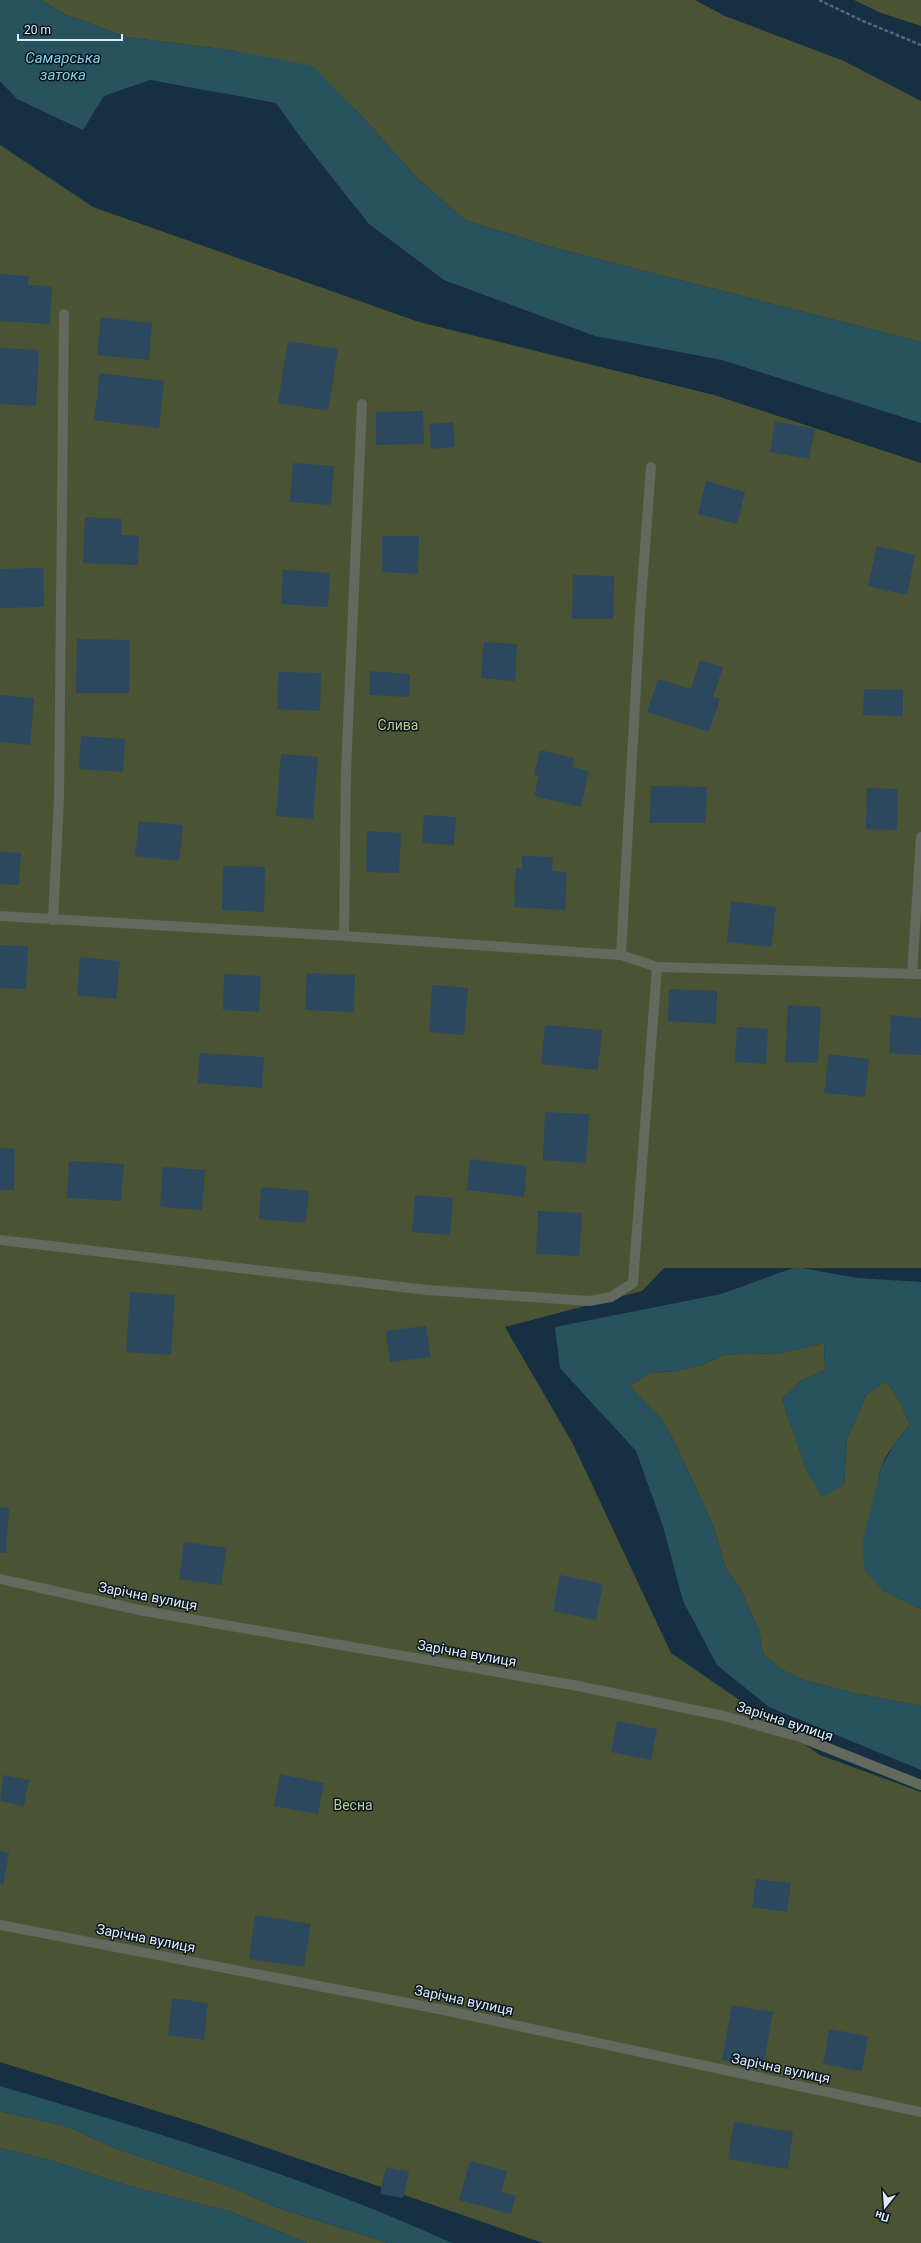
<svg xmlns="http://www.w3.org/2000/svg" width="921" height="2243" font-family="Roboto,sans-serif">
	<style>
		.green { fill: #4a5334 }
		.water { fill: #28535e }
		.building { fill: #2c485e }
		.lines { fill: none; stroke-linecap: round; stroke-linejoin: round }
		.path { stroke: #526879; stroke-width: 2.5; stroke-dasharray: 4 2; stroke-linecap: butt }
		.lane { stroke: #62695d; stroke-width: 10 }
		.labels { text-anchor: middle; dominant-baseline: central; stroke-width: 3; stroke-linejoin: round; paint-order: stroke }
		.park-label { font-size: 14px; fill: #bacb90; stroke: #0b161f }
		.street-label { font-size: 14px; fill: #deedf9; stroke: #0b161f }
		.water-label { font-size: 15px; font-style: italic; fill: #83d0e4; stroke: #0b161f }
	</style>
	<rect width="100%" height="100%" fill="#162f42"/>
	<path class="green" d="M41,0h654l30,16 119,45 77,40v241l-370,-95 -86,-27 -48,-42 -61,-68 -120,-59 -110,-14 -62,-23z
		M854,0h67v26l-40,-13z
		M0,145l93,62 326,115 295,73 207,68v805h-257l-22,23 -137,36 68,117 98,209 149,102 101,37v451h-378l-345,-119 -198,-62z
		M824,1343l1,27 -24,11 -19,18 26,75 36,11 3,-46 19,-44 20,-14 15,22 9,22c-11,13 -23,27 -29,43 -11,33 -1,87 1,122l39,19v97l-68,-13 -49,-13 -22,-10 -19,-16 -4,-23 -19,-43 -14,-19 -13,-44 -39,-84 -12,-21 -33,-34 21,-13 26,-2 25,-6 23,-10 25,-2 26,1z
		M0,2111l69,16 45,21 119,40 43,19 112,36h-81l-75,-31 -103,-26 -76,-25 -53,-13z"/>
	<path class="water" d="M0,0h41l23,14 62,23 110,14 77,15 43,44 61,68 48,42 86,27 370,95v81l-199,-63 -127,-24 -151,-56 -75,-56 -65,-82 -28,-39 -126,-23 -46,16 -21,34 -66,-31 -17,-18z
		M796,1267l61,11 64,4v327l-39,-19 -17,-19 -3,-26 19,-77 13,-23 16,-20 -9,-22 -15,-22 -20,14 -19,44 -3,46 -22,12 -14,-23 -26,-75 19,-18 24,-11 -1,-27 -49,11 -26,-1 -25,2 -23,10 -25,6 -26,2 -21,13 33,34 12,21 39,84 13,44 14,19 19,43 4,23 19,16 22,10 49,13 68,13v64l-152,-63 -52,-42 -34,-64 -20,-75 -27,-75 -76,-83 -5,-41 166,-33z
		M0,2086c152,45 307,91 452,157h-64l-112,-36 -43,-19 -119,-40 -45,-21 -69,-16z
		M0,2148l53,13 76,25 103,26 75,31h-307z"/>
	<path class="building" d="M0,274l29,2 -1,9 24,1 -2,38 -50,-3z
		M101,317l51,6 -3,37 -52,-5z
		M288,341l50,8 -10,62 -50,-8z
		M0,348l39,2 -3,56 -36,-2z
		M100,373l64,8 -5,47 -65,-8z
		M423,411l1,33 -48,1v-33z
		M775,421l40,8 -6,30 -39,-7z
		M453,422l2,25 -24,2 -2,-25z
		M293,463l41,3 -3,39 -41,-3z
		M706,481l39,11 -8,32 -39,-10z
		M85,517l37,2 -1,16 18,1 -1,29 -55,-2z
		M382,536h37l-1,38 -36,-2z
		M877,546l38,9 -8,40 -39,-9z
		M43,568l1,39 -44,1v-39z
		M283,570l47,3 -2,34 -47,-3z
		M573,575l41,1 -1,43h-41z
		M77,639l53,1 -1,53h-53z
		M484,642l33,2 -2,37 -34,-3z
		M700,660l23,7 -10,30 7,2 -11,33 -62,-20 11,-33 33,10z
		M370,671l40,3v23l-41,-2z
		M278,672l43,1 -1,38 -43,-2z
		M864,689l39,1v26l-40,-1z
		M0,695l34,3 -4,47 -30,-3z
		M81,736l44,3 -2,33 -44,-3z
		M540,750l34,8 -2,9 17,4 -8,36 -47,-11 5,-20 -5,-1z
		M281,754l37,3 -5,62 -37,-3z
		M651,786l56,1 -1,36h-56z
		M867,788l31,1 -1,41 -31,-1z
		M424,815l32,2 -2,28 -32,-2z
		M139,821l44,4 -4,36 -44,-5z
		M367,831l34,2 -2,40 -33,-1z
		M0,852l21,1 -2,32 -19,-1z
		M522,856l31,1 -1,14 15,1 -2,38 -51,-3 2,-39 6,1z
		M223,866l42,1 -1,45 -42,-2z
		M731,901l45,6 -5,40 -44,-5z
		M0,945l28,1 -2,43 -26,-1z
		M80,957l40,4 -4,38 -39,-4z
		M307,973l48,2 -1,37 -49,-2z
		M224,974l37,2 -2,36 -36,-2z
		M432,985l36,3 -4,47 -35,-3z
		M669,989l48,2 -1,33 -48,-3z
		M788,1005l33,2 -3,56 -33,-1z
		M891,1015l30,3v37l-32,-2z
		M545,1025l57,5 -4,40 -57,-6z
		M737,1027l31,2 -2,35 -31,-2z
		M200,1053l64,4 -2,31 -65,-5z
		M829,1054l40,5 -4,38 -41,-4z
		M545,1112l44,2 -3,49 -43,-3z
		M0,1148l15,1 -1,41h-14z
		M470,1159l57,7 -3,31 -57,-7z
		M69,1161l55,3 -3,37 -54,-3z
		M163,1167l42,3 -3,40 -42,-3z
		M261,1187l48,4 -3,32 -47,-4z
		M415,1195l38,3 -3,37 -38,-3z
		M538,1211l44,2 -3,43 -43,-2z
		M130,1292l45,3 -4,60 -45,-3z
		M426,1326l5,31 -41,5 -4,-31z
		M0,1507l9,1 -3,45h-6z
		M184,1542l43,6 -6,37 -42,-6z
		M560,1575l43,9 -7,36 -43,-9z
		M617,1721l40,8 -6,31 -40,-8z
		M280,1774l44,9 -6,31 -44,-8z
		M3,1775l26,5 -5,26 -24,-5z
		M0,1851l9,2 -6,32 -3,-1z
		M756,1879l35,4 -4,29 -35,-5z
		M255,1915l56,9 -7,43 -55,-8z
		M172,1998l36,5 -4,37 -36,-5z
		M732,2005l41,7 -10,56 -41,-8z
		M829,2029l39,7 -6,35 -39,-7z
		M734,2122l59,10 -5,37 -60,-10z
		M470,2161l37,10 -6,21 15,4 -5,18 -52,-14z
		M386,2167l23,5 -6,26 -23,-4z"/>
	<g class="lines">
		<path class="path" d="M819,0l44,21 58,24"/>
		<path class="lane" d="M0,916l344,20 277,19 36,12 264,7
			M53,920l6,-122 5,-484
			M344,936l2,-165 16,-367
			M621,955l19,-341 11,-147
			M912,974l9,-137
			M0,1240l427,50 162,11 22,-4 22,-14 24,-316
			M0,1579l144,32 434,75 146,30 76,21 121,48
			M0,1925l439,84 482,103"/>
	</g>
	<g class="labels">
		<g class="park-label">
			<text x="398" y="725">Слива</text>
			<text x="353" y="1805">Весна</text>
		</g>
		<g class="street-label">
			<text transform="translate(148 1596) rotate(11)">Зарічна вулиця</text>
			<text transform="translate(467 1653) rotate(10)">Зарічна вулиця</text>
			<text transform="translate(785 1721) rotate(18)">Зарічна вулиця</text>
			<text transform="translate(146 1938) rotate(11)">Зарічна вулиця</text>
			<text transform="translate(464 2000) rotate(12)">Зарічна вулиця</text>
			<text transform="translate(781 2068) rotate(12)">Зарічна вулиця</text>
		</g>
		<g class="water-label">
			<text x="63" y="58">Самарська<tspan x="63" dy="17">затока</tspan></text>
		</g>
	</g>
	<g transform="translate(885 2207) rotate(197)" stroke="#0b161f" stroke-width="3" paint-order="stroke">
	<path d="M0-3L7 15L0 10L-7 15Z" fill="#deedf9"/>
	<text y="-6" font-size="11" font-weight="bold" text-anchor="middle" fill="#deedf9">Пн</text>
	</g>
	<path d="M18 34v6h104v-6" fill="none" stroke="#deedf9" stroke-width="2"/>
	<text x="24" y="34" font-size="12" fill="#deedf9" stroke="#0b161f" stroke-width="3" paint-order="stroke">20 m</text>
</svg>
